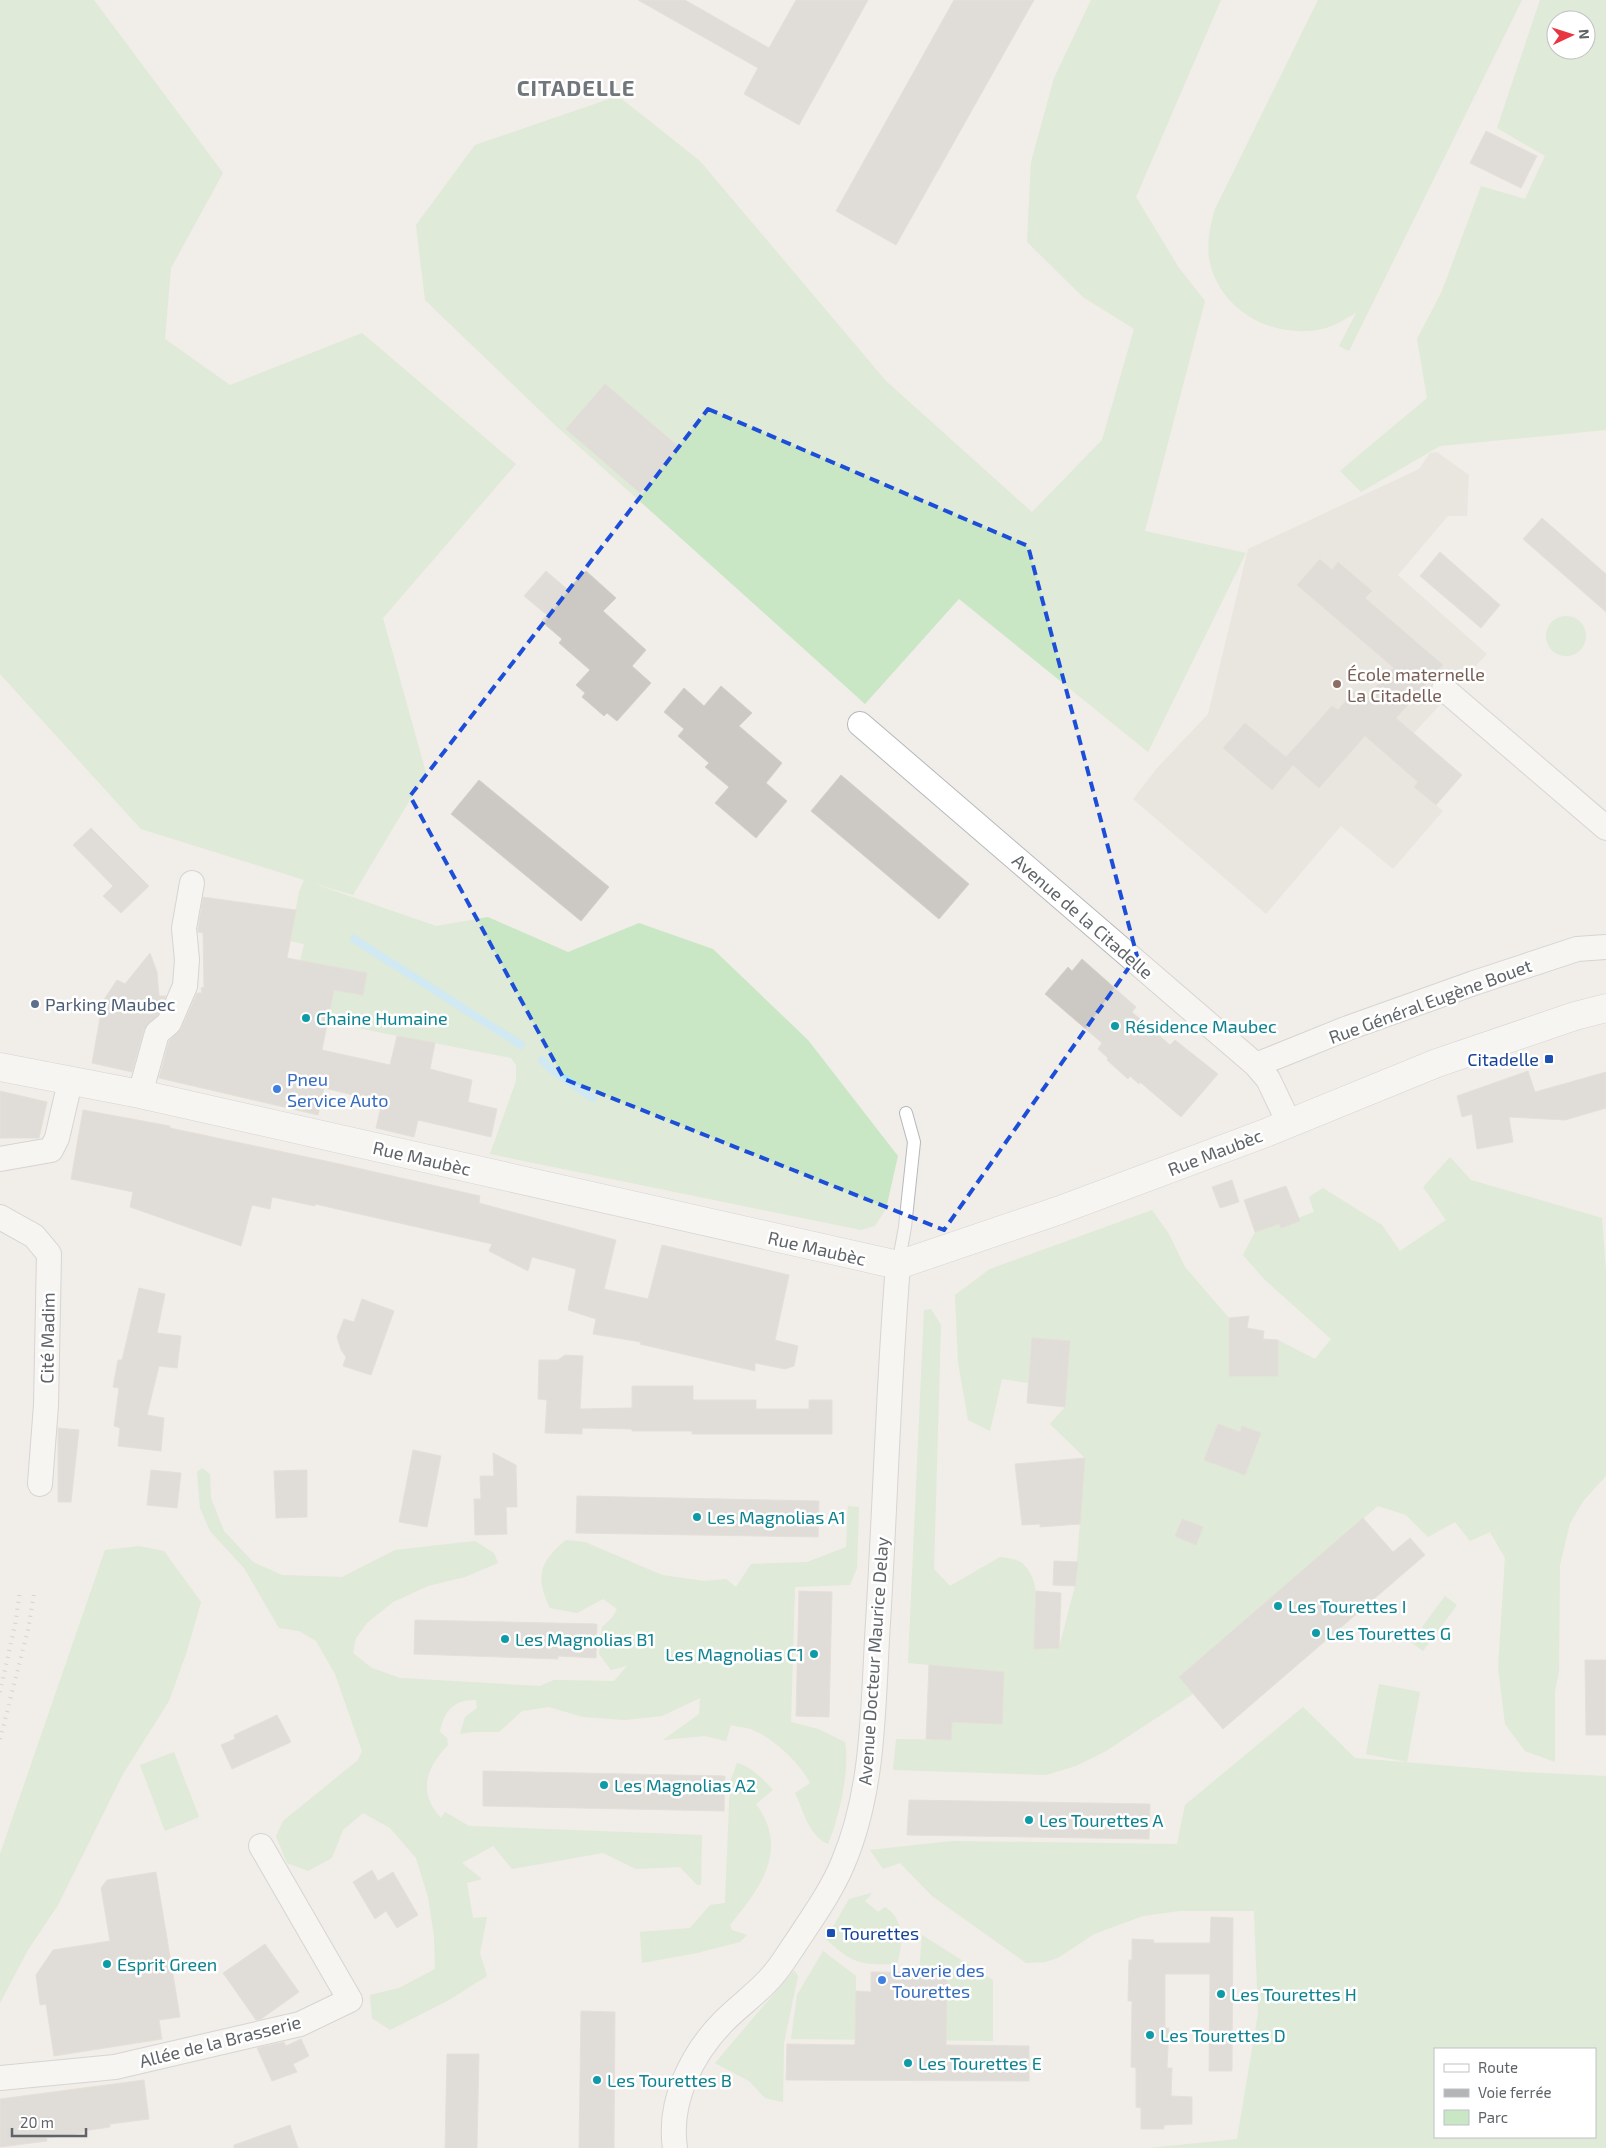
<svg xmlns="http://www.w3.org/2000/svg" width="1606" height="2148" font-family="'Exo 2',sans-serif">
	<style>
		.education { fill: #e1ddd6 }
		.green { fill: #c9e7c5; fill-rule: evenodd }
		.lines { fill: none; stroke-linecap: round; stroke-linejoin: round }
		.stream { stroke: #aae5fe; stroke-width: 8 }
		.building { fill: #ccc8c4; stroke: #d6cfc6 }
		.lane-casing { stroke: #b5b8bc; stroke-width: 14 }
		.street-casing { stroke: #b5b8bc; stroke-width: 26 }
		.secondary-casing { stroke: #b4b8bc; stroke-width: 29 }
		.lane { stroke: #fff; stroke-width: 12 }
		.street { stroke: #fff; stroke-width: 24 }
		.secondary { stroke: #fff; stroke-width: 28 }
		.rail { stroke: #b4b5b6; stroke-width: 4; stroke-dasharray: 1 6; stroke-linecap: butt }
		.marked { fill: none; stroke: #1d4ed8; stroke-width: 4; stroke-dasharray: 10 6; stroke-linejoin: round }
		.education-dot { fill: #8d6e63; stroke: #fff; stroke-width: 2 }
		.service-dot { fill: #5c6f8a; stroke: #fff; stroke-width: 2 }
		.culture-dot { fill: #0f9aa8; stroke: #fff; stroke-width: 2 }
		.transit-dot { fill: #1a4fb4; stroke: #fff; stroke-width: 2 }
		.shop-dot { fill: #3f7fe0; stroke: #fff; stroke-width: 2 }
		.labels { text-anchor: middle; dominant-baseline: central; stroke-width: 5; stroke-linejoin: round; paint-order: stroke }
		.education-label { font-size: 18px; fill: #785e54; stroke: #fff; text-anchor: start }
		.street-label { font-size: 18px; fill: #5f6468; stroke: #fff }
		.service-label { font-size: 18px; fill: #4e5e75; stroke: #fff; text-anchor: start }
		.culture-label { font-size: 18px; fill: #0d838f; stroke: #fff; text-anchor: start }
		.transit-label { font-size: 18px; fill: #164399; stroke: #fff; text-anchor: end }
		.shop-label { font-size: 18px; fill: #366cbe; stroke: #fff; text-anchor: start }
		.district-label { font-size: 22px; font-weight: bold; letter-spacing: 1px; fill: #70767a; stroke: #fff }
	</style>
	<rect width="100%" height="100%" fill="#f1ede8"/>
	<path class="education" d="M1437,452l32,23 -2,41h-19l-50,59 89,79 -73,79 22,72 7,6 -50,58 -52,-43 -75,88 -133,-115 24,-31 51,-54 40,-165 171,-80 11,-16z"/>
	<path class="green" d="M0,0h94l129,173 -52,95 -6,71 65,46 132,-52 154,131 -133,154 43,155 -73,122 -41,-12 124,43 52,-9 80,35 71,-29 74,26 95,91 90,116 -12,53 -11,17 -14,4 -371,-76 26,-73v-16l-5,-7 -205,-40 -12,-31 10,-43 -14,-3 9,-49 5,-12 -163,-51 -141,-155zM323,965l44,8 -4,22 -44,-8z
		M1091,0h130l-85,197 43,71 26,33 -60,230 101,22 -98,199 -189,-153 -94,105 -311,-280 -129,-124 -9,-75 59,-80 143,-49 82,65 186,220 146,131 70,-72 32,-111 -51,-32 -56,-55 4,-80 23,-84z
		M1318,0h204l-173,351 -10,-5 17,-33c-11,6 -21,13 -34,16 -49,11 -104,-19 -113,-71 -2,-16 1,-32 6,-49z
		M1540,0h66v430l-166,16 -79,46 -21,-21 87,-73 -10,-59 25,-48 39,-105 44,13 20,-43 -48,-28zM1556,20h30v30h-30z
		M1546 636a20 20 0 1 1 40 0a20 20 0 1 1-40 0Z
		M1450,1157l21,23 131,38 4,54v204l-22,24 -14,23 -10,42 -1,106 -4,20v71l-30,-11 -20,-27 -7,-57 7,-109 -15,-26 -20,9 -15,-19 -27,15 -22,-22 -28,-9 -199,171 14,17 -87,57 -30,15 -30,9 -153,-5 3,-31 54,1 2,-18 50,2 2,-52 -96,-9 16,-353 7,-1 10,16 -7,244 16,17 50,-29c7,1 18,2 23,7 21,19 12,59 11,84h25l16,-62 10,-128 -35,-34 15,-17 5,-65 -38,-4 -4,45 -26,-4 -12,52 -22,-11 -10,-58 -3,-67 35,-26 162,-59 17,24 16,33 44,51v58h48l1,-36 37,19 16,-20 -66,-59 -22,-25 12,-23 24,-8 3,4 16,-6v-4l16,-6 -5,-15 14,-9 59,37 18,26 46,-31 -23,-33z
		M202,1468l8,6 1,24 13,33 29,31 29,13 60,2 53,-27 80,-9 19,12 4,10 -33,14 -37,9 -35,16 -26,21 -11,15 -3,15 19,15 28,10 140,8 14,-6 60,1 13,-15 -16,4 -12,-16 3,-27 10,-9 5,-9 -14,-10 -26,14 -27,-5c-15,-31 -11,-46 16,-68l19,2 77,33 42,6 22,-2 10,8 15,-23 56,-2 39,-15 2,-41 11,1 -2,61 -7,17 -55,2 -4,135 27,7 27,13c5,29 -6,75 -17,102 -20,-9 -24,-33 -33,-51l15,-10c-10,-20 -38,-47 -60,-54 -6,-2 -13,-2 -19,-4l-5,16 -22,-5 -41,4 36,-26 1,-16 -38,18 -37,4 -42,-3 -34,-10 -27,4 -23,21h-27l-12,2 5,-17 12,-9 -1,-8c-22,-1 -33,12 -36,32l7,6 1,7c-22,23 -31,47 -7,73l4,-6 24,14 233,9 -1,50h-4l-17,-18 -44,2 -33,-16 -91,16 -19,-23 -31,17 20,16 -15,4 6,35 14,-1 -7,36 7,23 -38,24 -59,30 -18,-12 -2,-23 29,-7 36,-19 -1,-33 -6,-39 -12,-39 -26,-30 -27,-15 -20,17 -11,28 -24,13 -21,-8 -11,-27 7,-15 75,-61 4,-9 -27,-77 -19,-33 -17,-10 -20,-3 -35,-60 -34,-37 -10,-23 -3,-36z
		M139,1546l25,5 37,51 -14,49 -18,50 -46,73 -65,131 -30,45 -28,53v-149l105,-304z
		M1445,1596l12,9 -34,46 -12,-9z
		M1379,1684l41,8 -13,70 -41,-8z
		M1303,1707l52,51 168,14 83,4v372h-457l88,-9 21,-126 -4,-102h-75l-36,5 -49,18 -36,24 -13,4 -19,1 -94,-67 -32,-33 -17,6 -13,-19 82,-9 225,3 8,-39zM1435,2049h160v88h-160z
		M174,1752l25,65 -34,14 -25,-66z
		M737,1763c15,4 25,15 36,27l-17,14c34,46 4,84 -26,121l2,5 15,5 -7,7 -43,11 -55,10 -2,-31 50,-4 20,-23 15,-2 5,-121z
		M872,1893l-7,8 13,11 7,-5c20,13 18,36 12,57 -37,1 -44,0 -71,-25l23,-40z
		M922,1935l71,45v61l-202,-2 6,-44 26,-44 33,25v32l63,-35z
		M794,1970l4,6 -14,67 -1,59 -18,-4 -16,-17 -34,-18z"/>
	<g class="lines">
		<path class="stream" d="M354,939l167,106
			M542,1060l10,10 41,28"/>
	</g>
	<path class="building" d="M638,0h47l84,48 27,-48h72l-69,125 -55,-31 14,-26z
		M954,0h80l-138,245 -60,-34z
		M1486,131l51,25 -16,32 -51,-25z
		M605,384l74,63 -39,46 -74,-64z
		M1542,518l64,56v38l-83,-73z
		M1440,552l60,53 -19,23 -61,-52z
		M1320,559l12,11 6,-8 34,29 -7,7 78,67 -47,53 66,57 -26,30 -22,-18 4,-5 -53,-46 -46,52 -26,-23 -21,25 -49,-42 22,-25 41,34 46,-51 6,4 16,-19 10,8 30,-31 -97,-83z
		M546,571l21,18 19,-18 30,27 -13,13 43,39 -14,16 19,17 -34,38 -10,-8 -3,3 -22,-19 3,-4 -9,-8 14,-15 -31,-27 3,-4 -21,-18 6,-6 -23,-19z
		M721,686l31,27 -13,13 43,37 -16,20 21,18 -31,37 -41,-35 14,-16 -24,-20 4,-4 -31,-27 6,-7 -20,-17 20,-24 20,18z
		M841,775l128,109 -30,35 -128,-108z
		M479,780l130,107 -28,34 -130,-107z
		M91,828l58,58 -28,27 -18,-17 10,-10 -40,-41z
		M203,897l93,13 -9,48 80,15 -4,22 -29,-5 -12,60 68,15 7,-29 38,7 -5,26 42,11 -4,22 29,7 -6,28 -73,-17 -4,17 -38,-9 6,-26 -58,-14 -6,27 -159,-37 10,-37 12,-12 16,-36h5l-1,-5 3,-1 -1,-54 -5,-1v-3z
		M150,953l7,19 2,24h7l-8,19 -14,14 -12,43 -40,-9 11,-62 14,-21 8,4z
		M1082,959l54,48 -4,5 38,33 5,-5 43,34 -37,43 -41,-35 -1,2 -9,-8 -2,3 -21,-19 1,-2 -10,-9 4,-6 -57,-49 23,-27 4,4z
		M1528,1071l7,21 71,-20v36l-41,12 -56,-3 4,25 -36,7 -5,-35 -10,3 -5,-21z
		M0,1091l47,11 -8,36h-39z
		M83,1110l87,16v2l165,35 145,33 -1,7 137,37 -12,49 44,10 14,-54 127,30 -14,65 23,6 -4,20 -9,3 -30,-6v8l-115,-27 1,-2 -48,-8 3,-15 -28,-9 8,-41 -44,-12 -4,14 -39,-20 3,-7 -177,-40v2l-43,-9 -2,12 -18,-4 -11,41 -111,-39 3,-15 -62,-13z
		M1232,1180l7,22 -19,6 -8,-21z
		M1286,1186l14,35 -19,7 -2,-4 -24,8 -11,-32z
		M139,1288l26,6 -8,39 24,3 -4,32 -18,-2 -12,49 17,3 -3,33 -43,-5 2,-18 -6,-2 5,-38 -6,-1 5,-27h4z
		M362,1299l32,12 -23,64 -28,-9 3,-9 -5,-7 -4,-13 7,-18 10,3z
		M1249,1316l-2,12 17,3 -1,8 15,1v36h-49v-58z
		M1032,1338l38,3 -5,66 -38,-4z
		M565,1355l18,1 -3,53 52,-1v-22h61v14h63v9h53v-9h23v34h-140v-3h-60v-2l-50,-1v6l-37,-1 2,-33 -9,-1 1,-39h19z
		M1218,1424l22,8 2,-6 19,7 -16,42 -41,-15z
		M58,1428l21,2 -8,72h-13z
		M413,1450l28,6 -14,71 -28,-5z
		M493,1453l23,12 1,42h-11l1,27 -32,1 -1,-36h7l-1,-23h14z
		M1085,1458l-5,66 -40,3v-3l-18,1 -7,-61z
		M151,1470l30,3 -4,35 -30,-3z
		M307,1470v47l-31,1 -2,-47z
		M577,1496l242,5 -1,36 -242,-4z
		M1363,1518l30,34 17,-14 15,17 -202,174 -44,-52z
		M1182,1519l21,8 -7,18 -21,-9z
		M1054,1561l24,1 -3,24 -22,-1z
		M799,1591l33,1 -3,125 -33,-1z
		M1036,1591l25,2 -2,55 -25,1z
		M415,1620l182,4 -1,34 -38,-2v3l-144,-5z
		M1585,1660h21v75h-20z
		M929,1665l75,7 -2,52 -50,-2 -1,18 -25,-1z
		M277,1715l14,27 -59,27 -11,-24 14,-6 -1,-4z
		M483,1771l242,5 -1,35 -241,-5z
		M909,1800l241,4 -1,35 -242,-4z
		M372,1870l6,11 15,-9 25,43 -21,13 -11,-17 -11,8 -22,-37z
		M156,1872l24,145 -21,3 3,19 -108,17 -8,-52 -6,1 -4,-30 17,-25 57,-9 -9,-53 6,-8z
		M1211,1917l22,1 -1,153h-23l1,-97h-45v54h4l-2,40h5l-1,28 21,1v27l-28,1v4h-23v-21l-5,-1v-39l-5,-1 1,-66h-4l1,-41h3v-21l22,1 -1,3h57z
		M265,1944l34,48 -38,27 -5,1 -33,-47z
		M871,1972l76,1 -1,72 83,1v35l-243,-1 1,-36 68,1 1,-54 15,1z
		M581,2011l34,1 -1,136h-35z
		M301,2039l8,17 -16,8 4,8 -25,9 -15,-33 27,-6 2,4z
		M447,2054h32l-2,94h-32z
		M144,2080l5,39 -39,5v3l-27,4v2l-37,5 1,3 -47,6v-48z
		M290,2125l8,23h-64v-3z"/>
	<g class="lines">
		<defs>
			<path id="lane" d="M898,1265l7,-38 9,-85 -8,-29"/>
			<path id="street" d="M1444,689l162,139
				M860,724l396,341 12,14 21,44
				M1256,1065l92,-37 126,-45 103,-34 29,-2
				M140,1094l17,-61 12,-10 16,-37 2,-26 -3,-32 8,-45
				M0,1159l51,-9 6,-12 13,-56
				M0,1217l34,19 15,18 -3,151 -6,79
				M0,2078l115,-11 185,-43 50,-24 -89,-154
				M675,2148c-7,-47 17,-95 50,-128 15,-15 34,-28 48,-45 8,-9 15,-21 22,-31 17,-26 36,-52 48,-81 30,-70 30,-150 34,-224 8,-125 11,-250 21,-374"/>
			<path id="secondary" d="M0,1067l140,27 758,171 162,-55 208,-78 169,-69 138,-47 31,-8"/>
		</defs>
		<use href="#lane" class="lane-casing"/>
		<use href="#street" class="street-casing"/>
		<use href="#secondary" class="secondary-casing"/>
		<use href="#lane" class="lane"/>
		<use href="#street" class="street"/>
		<use href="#secondary" class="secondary"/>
		<path class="rail" d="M0,1692l15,-67 5,-34
			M0,1739l28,-109 6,-36"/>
	</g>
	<path d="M0 0H1606V2148H0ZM708,409l320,137 109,410 -193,274 -380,-151 -154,-283z" fill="#f1ede8" fill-opacity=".55" fill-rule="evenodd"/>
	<path class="marked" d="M708,409l320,137 109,410 -193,274 -380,-151 -154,-283z"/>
	<circle class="education-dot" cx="1337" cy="684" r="5"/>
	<circle class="service-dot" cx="35" cy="1004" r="5"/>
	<g class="culture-dot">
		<circle cx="306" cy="1018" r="5"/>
		<circle cx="1115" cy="1026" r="5"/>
		<circle cx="697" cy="1517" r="5"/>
		<circle cx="1278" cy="1606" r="5"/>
		<circle cx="1316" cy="1633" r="5"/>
		<circle cx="505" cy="1639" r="5"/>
		<circle cx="814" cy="1654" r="5"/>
		<circle cx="604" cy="1785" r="5"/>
		<circle cx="1029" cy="1820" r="5"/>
		<circle cx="107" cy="1964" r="5"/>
		<circle cx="1221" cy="1994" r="5"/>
		<circle cx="1150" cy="2035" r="5"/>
		<circle cx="908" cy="2063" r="5"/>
		<circle cx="597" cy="2080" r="5"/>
	</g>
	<g class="transit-dot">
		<rect x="1544" y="1054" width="10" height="10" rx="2.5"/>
		<rect x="826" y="1928" width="10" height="10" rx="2.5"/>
	</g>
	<g class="shop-dot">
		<circle cx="277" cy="1089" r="5"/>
		<circle cx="882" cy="1980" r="5"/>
	</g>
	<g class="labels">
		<g class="education-label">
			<text x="1347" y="674">École maternelle<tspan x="1347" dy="21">La Citadelle</tspan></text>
		</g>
		<g class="street-label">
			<text transform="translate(1083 916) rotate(41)">Avenue de la Citadelle</text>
			<text transform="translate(1430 1001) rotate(-20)">Rue Général Eugène Bouet</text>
			<text transform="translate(1215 1152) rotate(-21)">Rue Maubèc</text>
			<text transform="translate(422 1158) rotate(13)">Rue Maubèc</text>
			<text transform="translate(817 1248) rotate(13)">Rue Maubèc</text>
			<text transform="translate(47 1338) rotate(-89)">Cité Madim</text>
			<text transform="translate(873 1661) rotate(-86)">Avenue Docteur Maurice Delay</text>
			<text transform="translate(220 2041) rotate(-14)">Allée de la Brasserie</text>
		</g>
		<g class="service-label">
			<text x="45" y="1004">Parking Maubec</text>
		</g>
		<g class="culture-label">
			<text x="316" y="1018">Chaine Humaine</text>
			<text x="1125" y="1026">Résidence Maubec</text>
			<text x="707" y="1517">Les Magnolias A1</text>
			<text x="1288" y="1606">Les Tourettes I</text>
			<text x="1326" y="1633">Les Tourettes G</text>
			<text x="515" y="1639">Les Magnolias B1</text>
			<text x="804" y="1654" text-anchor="end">Les Magnolias C1</text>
			<text x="614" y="1785">Les Magnolias A2</text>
			<text x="1039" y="1820">Les Tourettes A</text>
			<text x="117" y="1964">Esprit Green</text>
			<text x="1231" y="1994">Les Tourettes H</text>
			<text x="1160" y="2035">Les Tourettes D</text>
			<text x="918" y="2063">Les Tourettes E</text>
			<text x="607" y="2080">Les Tourettes B</text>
		</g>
		<g class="transit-label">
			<text x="1539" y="1059">Citadelle</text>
			<text x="841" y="1933" text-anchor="start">Tourettes</text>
		</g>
		<g class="shop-label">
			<text x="287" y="1079">Pneu<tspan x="287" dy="21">Service Auto</tspan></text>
			<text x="892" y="1970">Laverie des<tspan x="892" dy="21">Tourettes</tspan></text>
		</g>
		<g class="district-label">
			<text x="576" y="87">CITADELLE</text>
		</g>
	</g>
	<rect x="1434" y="2048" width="162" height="90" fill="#ffffff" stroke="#bfc1c3"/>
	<rect x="1444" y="2064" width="25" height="8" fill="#ffffff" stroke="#bfc1c3"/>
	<text x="1478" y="2073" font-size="15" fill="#5f6468">Route</text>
	<rect x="1444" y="2089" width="25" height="8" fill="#b4b5b6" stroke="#bfc1c3"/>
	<text x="1478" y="2098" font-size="15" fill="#5f6468">Voie ferrée</text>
	<rect x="1444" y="2110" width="25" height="15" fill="#c9e7c5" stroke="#bfc1c3"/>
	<text x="1478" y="2123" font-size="15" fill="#5f6468">Parc</text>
	<g transform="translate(1571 35) rotate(86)"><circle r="24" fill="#ffffff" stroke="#bfc1c3"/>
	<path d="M0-4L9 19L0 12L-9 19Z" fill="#e83640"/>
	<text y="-8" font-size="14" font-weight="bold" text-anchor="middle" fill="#5f6468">N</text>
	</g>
	<path d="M12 2128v8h74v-8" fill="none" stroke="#5f6468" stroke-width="2.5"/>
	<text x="20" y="2128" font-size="15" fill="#5f6468" stroke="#ffffff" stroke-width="4" paint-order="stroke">20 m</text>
</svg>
